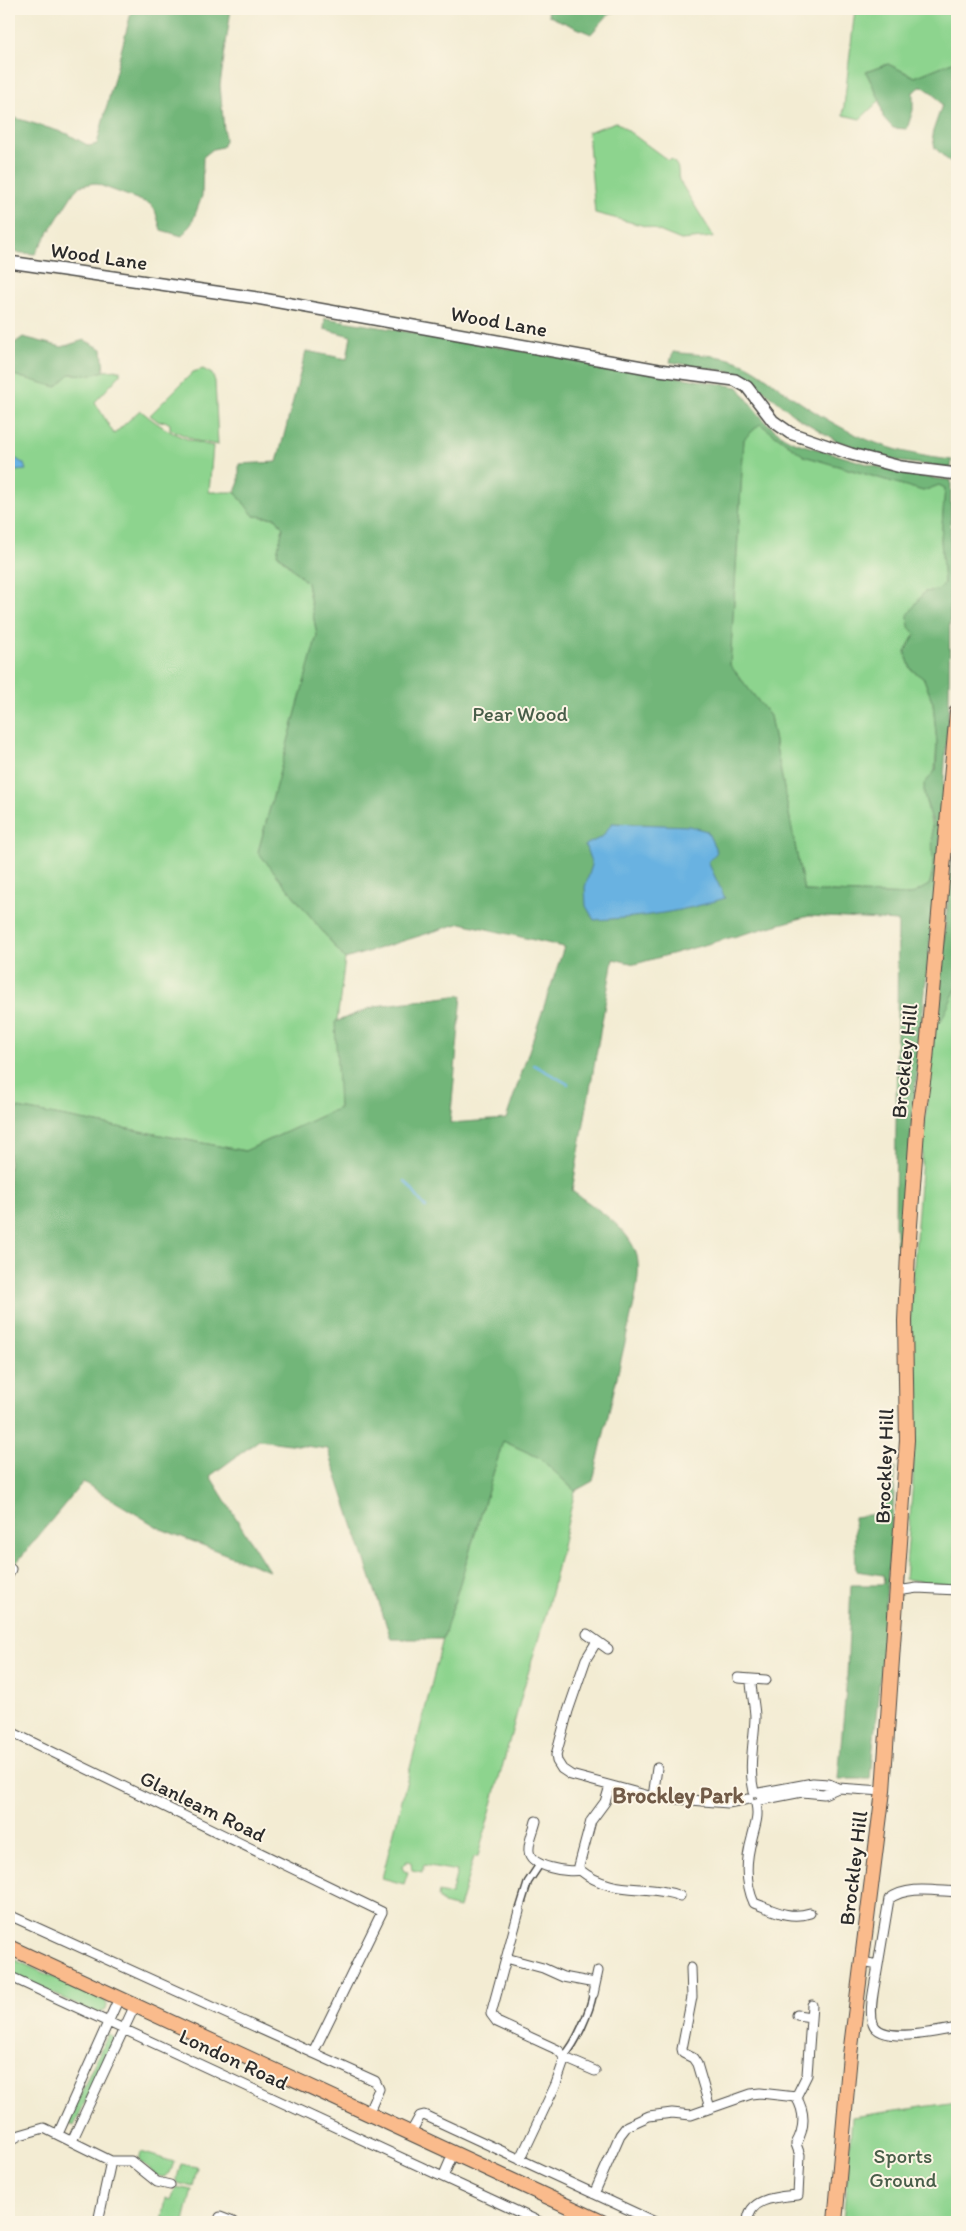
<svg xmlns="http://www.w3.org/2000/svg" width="966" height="2231" font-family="Itim,sans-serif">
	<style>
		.green { fill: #8dd48e; stroke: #5c805c }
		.forest { fill: #72b679; stroke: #4e7052; fill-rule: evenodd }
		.water { fill: #69b2e1; stroke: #4a6e86 }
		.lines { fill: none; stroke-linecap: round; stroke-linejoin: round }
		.stream { stroke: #69b2e1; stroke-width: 2.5 }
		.pedestrian-casing { stroke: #494844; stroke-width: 9 }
		.minor-casing { stroke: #494844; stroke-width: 11 }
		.tertiary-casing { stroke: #494844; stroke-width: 14 }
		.primary-casing { stroke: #494844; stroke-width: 16 }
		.pedestrian { stroke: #fff; stroke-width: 6 }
		.minor { stroke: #fff; stroke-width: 9 }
		.tertiary { stroke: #fff; stroke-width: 11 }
		.primary { stroke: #fabb8c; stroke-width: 14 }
		.labels { text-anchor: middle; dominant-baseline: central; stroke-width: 4; stroke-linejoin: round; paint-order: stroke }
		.street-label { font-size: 21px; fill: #2b2b2b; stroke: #fcf5e5 }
		.park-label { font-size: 21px; fill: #485e49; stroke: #fcf5e5 }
		.neighbourhood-label { font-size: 22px; font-weight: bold; fill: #715b48; stroke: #fcf5e5 }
	</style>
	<rect width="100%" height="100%" fill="#fcf5e5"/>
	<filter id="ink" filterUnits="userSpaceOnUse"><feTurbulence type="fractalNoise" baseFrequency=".02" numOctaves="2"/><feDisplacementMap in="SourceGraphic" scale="10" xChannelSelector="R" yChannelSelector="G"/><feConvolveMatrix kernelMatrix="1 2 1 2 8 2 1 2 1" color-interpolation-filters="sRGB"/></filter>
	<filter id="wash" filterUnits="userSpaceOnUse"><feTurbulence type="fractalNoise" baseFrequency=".0096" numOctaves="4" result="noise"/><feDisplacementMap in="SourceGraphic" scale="20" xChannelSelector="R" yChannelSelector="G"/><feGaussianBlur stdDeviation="1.12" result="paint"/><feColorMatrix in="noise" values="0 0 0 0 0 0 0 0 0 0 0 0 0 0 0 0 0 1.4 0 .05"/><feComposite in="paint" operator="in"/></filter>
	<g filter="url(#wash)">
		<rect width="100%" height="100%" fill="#f3ecd3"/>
		<path class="green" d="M855,9h102v51l-42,17 -27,-13 -22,8 14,28 -20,19 -17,-4z
			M616,122l53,39 2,-2c10,9 6,11 8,21l35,57 -33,3 -32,-13 -54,-14 -7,-81z
			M203,369l9,5 3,7 3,64 -21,-4 -27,-12v-5l-5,-3 -6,1 -9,-7 43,-43z
			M120,370v5l-25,27 19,32 26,-24c22,19 44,31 73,36l-4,46h26l19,24 22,2 7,10 -6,26 30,29 10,52 -59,217 87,107 -8,62 2,87 -94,43 -227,-43 -9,5v-740l14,5 47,-4 22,1 12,-4z
			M760,424l44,32 119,35 16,-6 6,3 -4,51 3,45 -6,6 -33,62 6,17 13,10 9,24 4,40 -2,27 -11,25c9,28 14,62 5,90l-18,10 -107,-4 -34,-175 -40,-51 14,-227z
			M957,808v778l-52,-7 8,-98 1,-58 -4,-107 14,-184z
			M503,1441l37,17 35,33 -28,119 -23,77 -46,169 -4,1 -15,51 -16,-4 -5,-7 1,-5 12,3 6,-24 -33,-6 -2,7 -10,-2 -1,-8 -4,-1 -5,6 2,4 4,1 -4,12 -22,-6 61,-239z
			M9,1957l96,44 2,4 -1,5 -9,4 -88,-41z
			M108,2034l7,4 -41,88 -7,-3z
			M957,2102v120h-114l9,-105z
			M141,2152l33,10 -4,11 -6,4 -7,-1 -18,-16z
			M181,2164l16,3 -4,20 -16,-4 -1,-2z
			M176,2187l16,3 -8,32h-22l4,-24 5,2z"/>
		<path class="forest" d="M132,9h99l-11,76 5,56 -3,6 -9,2 -10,8 -1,39 -10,27 -10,13 -21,-6 -6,-20 -5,-6 -56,-21 -14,3 -6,6 -39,62 -26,-2v-136l59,18 21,12 8,-2z
			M547,9h73l-13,7 -16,18 -42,-18z
			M957,60v109l-22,-21 -3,-14 10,-29 -8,-11 -12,-8 -9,6v18l-6,19 -14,-1 -10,-11 -3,-17 -14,-28 22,-8 27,13z
			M325,318l413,69c13,17 24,34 41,46 12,10 31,14 46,18 42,13 82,26 126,29l-2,221 -9,139 -40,404 -3,1 -2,-20 3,-304 -89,-5 -174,48 -22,-5 -41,232c23,17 57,36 65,65 3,14 0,30 -2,43l-42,182 -18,10 -35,-33 -37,-17 -60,198h-52l-63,-190 -69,-9 -49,36 59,95 -108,-42 -78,-47 -71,86h-3v-455l9,-5 227,43 94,-43 -4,-86 41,-16 86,-11 -12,128 56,-4 58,-172 -103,-24 -116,36 -87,-107 59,-217 -10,-52 -30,-30 6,-25 -7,-10 -22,-2 -19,-24 4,-10v-18l38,-2 29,-111 41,8 4,-23 -27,-7zM760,424l44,32 119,35 16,-6 6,3 -4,51 3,45 -6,6 -14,2 -16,23 1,12 6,7 -10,18 6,17 13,10 9,24 4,40 -1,27 -12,14v11l8,25 1,54 -4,11 -18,10 -107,-4 -34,-175 -40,-51 14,-226z
			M23,337l39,10 22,-7 18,9 2,22 -12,4 -22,-1 -14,13 -46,-13 -1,-27z
			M673,352c19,3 42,2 60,8 23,6 39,23 58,36 54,38 96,57 161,64l-1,8 -49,-6 -65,-21 -39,-23 -47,-38 -15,-7 -66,-11z
			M957,808v179l-16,34 -4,-1z
			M896,1468l-16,208 -10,103h-32l9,-102 4,-92h30l3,-3 -1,-7 -27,-4 -2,-54 29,-4 5,-43z"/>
		<path class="water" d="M9,454l15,10 2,6 -11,1 -6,7z
			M612,823l77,3 18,5 10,21 -9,10 17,36c-42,14 -87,20 -131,22l-8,-14 -1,-19 7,-22 -7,-20 17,-8z"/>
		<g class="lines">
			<path class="stream" d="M534,1065l34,19
				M405,1181l21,27"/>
		</g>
	</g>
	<g filter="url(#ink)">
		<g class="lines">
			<defs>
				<path id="pedestrian" d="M519,1911l9,-29 12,-18
					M564,2056c12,-12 26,-45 29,-62"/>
				<path id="minor" d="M9,1574l2,-5
					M898,1587l6,3 13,-2 40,2
					M587,1634l21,15
					M597,1641l-11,18 -18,52 -12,44 1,6 5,8 9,6 82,22 75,6 21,-4
					M738,1678l28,2
					M751,1680c0,13 4,25 4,38 -1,25 -7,49 -1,74
					M9,1731l373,181 -69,141
					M610,1786l-5,16 -14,19 -12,45 1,4c33,27 67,13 100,26
					M759,1793l54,-10 16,1 9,4 45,3
					M653,1797l4,-29
					M761,1800l41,-8 22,2 14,-6
					M756,1804c3,13 -1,21 -4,34 -6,21 -7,45 2,65 19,7 35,17 56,10
					M536,1821c-2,9 -8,21 -7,30 1,16 39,22 51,19
					M519,1911l-28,103 6,8 61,28 7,8
					M9,1915l366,166 4,8 -11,25
					M506,1958l37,10 20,9 32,6
					M862,1962l16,3 11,-66c18,-14 46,-8 68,-7
					M878,1965c-2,15 -10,44 -5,58 7,22 66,8 84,5
					M691,1968l1,29 -10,52 1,4 10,5 4,6 13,44
					M9,1976l531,246
					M593,1994l5,-23
					M797,2015l14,2
					M58,2134l61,-136
					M410,2134l10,-18 4,-1 231,107
					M9,2141l11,-6 24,-7 67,33 -13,61
					M72,2141l63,-136
					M520,2160l36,-76 9,-26 30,13
					M111,2161h20l26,21 13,3
					M443,2177l10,-23
					M594,2194l26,-59 7,-9 22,-10 23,-3 19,2 60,-21 9,-1 36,4 11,-22 5,-70
					M220,2217l13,5
					M748,2222c0,-25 32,-25 50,-27l2,-40 -4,-11c9,-16 10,-31 0,-47"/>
				<path id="tertiary" d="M9,262l248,36 402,72 76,10 12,7 26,34 17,12 61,21 50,13 56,7"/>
				<path id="primary" d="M9,1947l593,275
					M835,2222l15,-167 33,-264 24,-351 -2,-119 3,-69 10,-135 8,-57 31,-349"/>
			</defs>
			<use href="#pedestrian" class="pedestrian-casing"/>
			<use href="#minor" class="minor-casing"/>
			<use href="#tertiary" class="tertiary-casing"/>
			<use href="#primary" class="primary-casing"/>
			<use href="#pedestrian" class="pedestrian"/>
			<use href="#minor" class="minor"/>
			<use href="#tertiary" class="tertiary"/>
			<use href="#primary" class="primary"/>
		</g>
	</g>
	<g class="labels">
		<g class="street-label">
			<text transform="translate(99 256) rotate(8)">Wood Lane</text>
			<text transform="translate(499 321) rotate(10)">Wood Lane</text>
			<text transform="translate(904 1061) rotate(-84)">Brockley Hill</text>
			<text transform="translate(884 1466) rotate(-88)">Brockley Hill</text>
			<text transform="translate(203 1806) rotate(26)">Glanleam Road</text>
			<text transform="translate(853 1868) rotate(-83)">Brockley Hill</text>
			<text transform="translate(234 2059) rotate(25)">London Road</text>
		</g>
		<g class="park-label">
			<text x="520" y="713">Pear Wood</text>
			<text x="903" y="2155">Sports<tspan x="903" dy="24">Ground</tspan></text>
		</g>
		<g class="neighbourhood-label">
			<text x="678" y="1795">Brockley Park</text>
		</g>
	</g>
	<rect width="966" height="2231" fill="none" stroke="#fcf5e5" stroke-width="30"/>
</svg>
